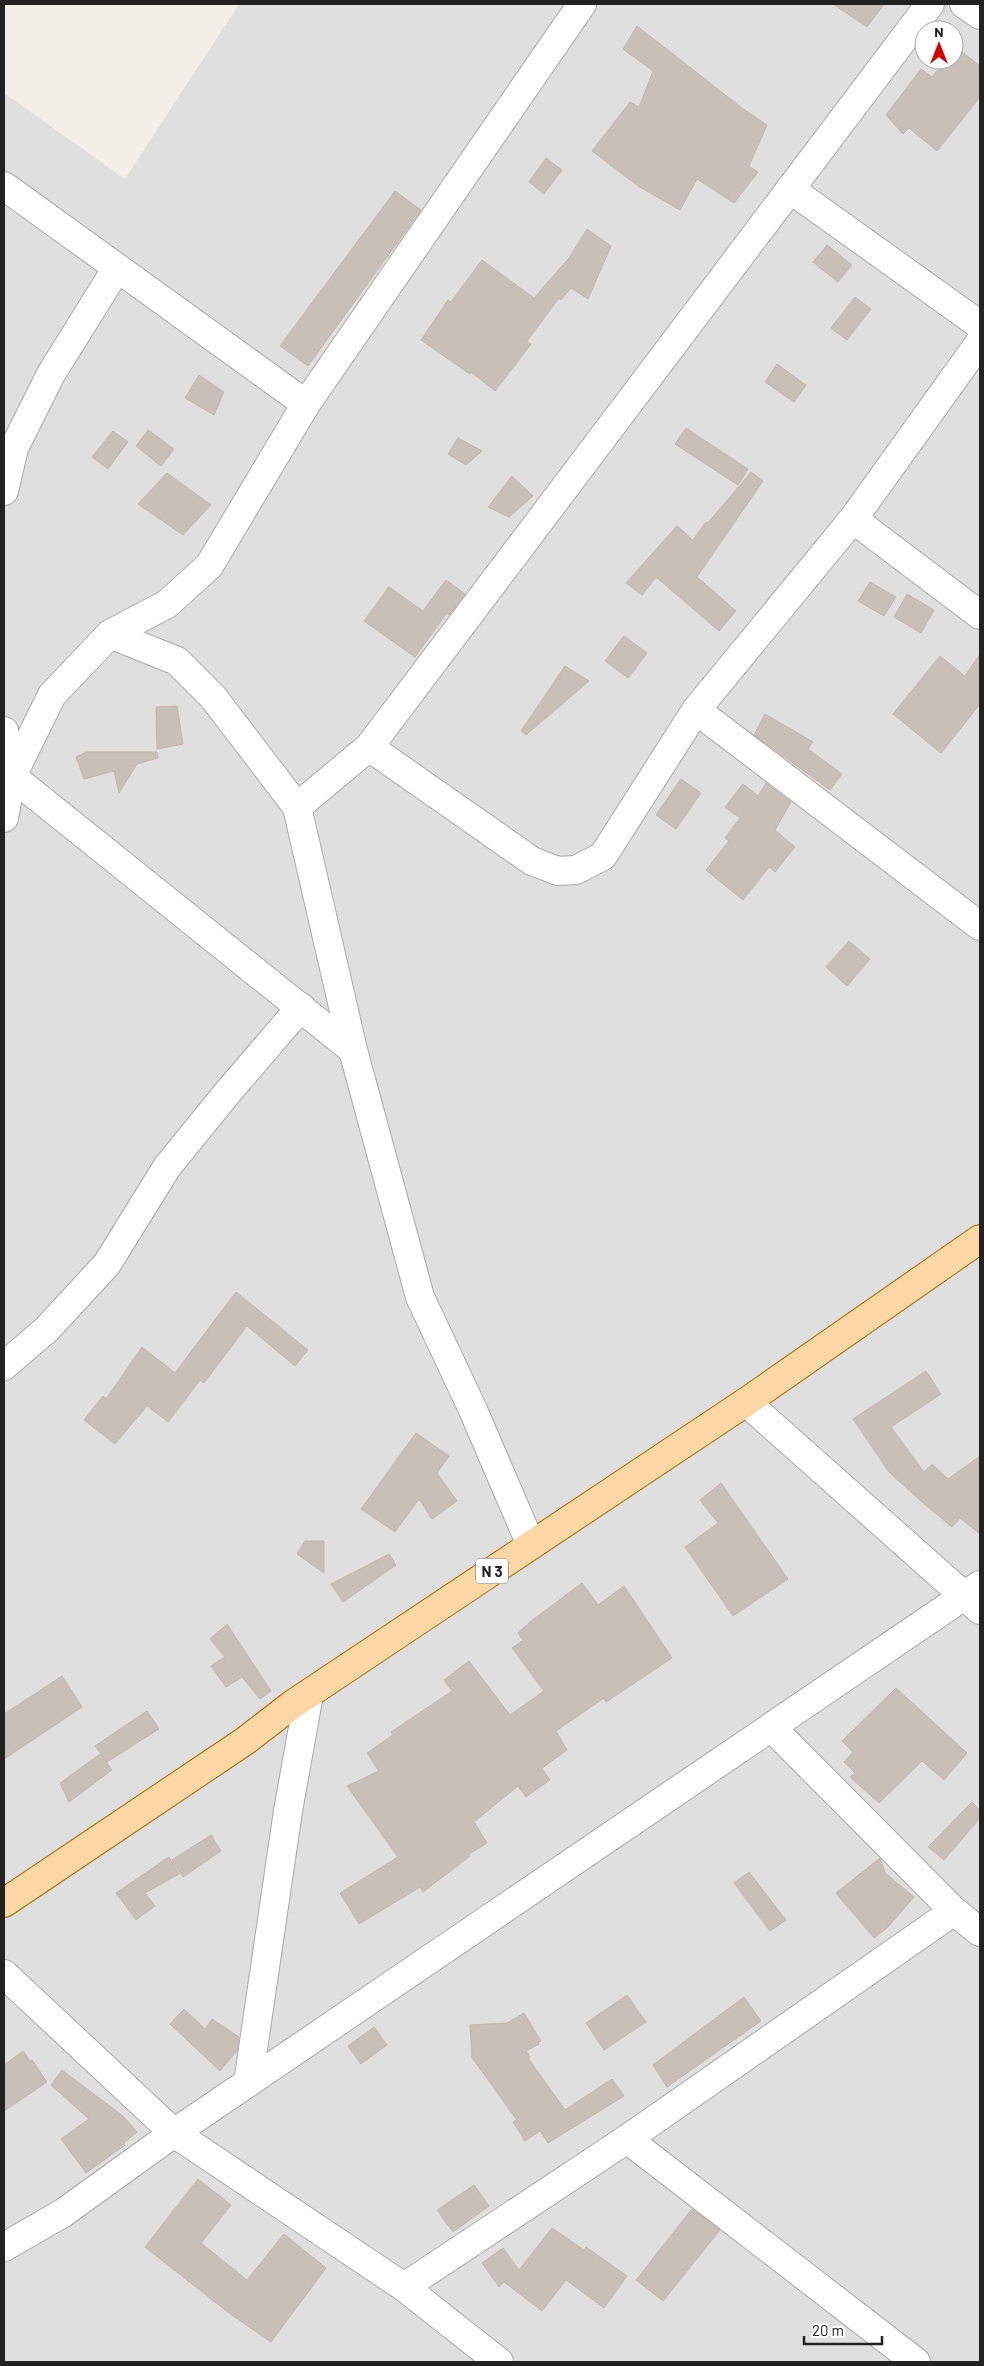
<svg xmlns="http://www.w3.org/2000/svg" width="984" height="2366" font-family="Barlow,sans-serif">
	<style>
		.residential { fill: #e0dfdf; fill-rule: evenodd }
		.building { fill: #c7bfb8; stroke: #c4b6ab }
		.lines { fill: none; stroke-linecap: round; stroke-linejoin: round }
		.minor-casing { stroke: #a9a9a9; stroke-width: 30 }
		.major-casing { stroke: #a06b00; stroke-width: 30 }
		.minor { stroke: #fff; stroke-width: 28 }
		.major { stroke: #fcd6a4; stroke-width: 28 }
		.labels { text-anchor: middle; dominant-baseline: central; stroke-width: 4; stroke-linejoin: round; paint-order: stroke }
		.shield { fill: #fff; stroke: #646464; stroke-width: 1 }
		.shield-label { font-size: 15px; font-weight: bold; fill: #222 }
	</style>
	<rect width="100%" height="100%" fill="#f2efe9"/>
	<path class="residential" d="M239,4h741v2358h-976v-2269l121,86zM924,30h30v30h-30z"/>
	<path class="building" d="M833,4h51l-17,23z
		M637,26l105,82 25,17 -18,41 9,6 -24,31 -37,-24 -17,31 -42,-24 -46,-35 38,-49 9,5 14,-36 -30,-22z
		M956,47l24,19v31l-43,54 -28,-23 -6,6 -17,-19 35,-46 11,8 14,-17h8z
		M546,158l16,12 -18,24 -15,-12z
		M395,191l26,19 -113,156 -28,-20z
		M587,229l24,17 -23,53 -17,-11 -10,12 -2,-2 -32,43 4,3 -36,47 -24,-19 -1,2 -49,-34 27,-40 3,2 31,-42 52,38 35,-40z
		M827,245l25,20 -14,17 -25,-20z
		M855,297l16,12 -24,31 -16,-12z
		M777,364l29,21 -12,17 -29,-20z
		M199,375l25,17 -10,23 -29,-17z
		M686,428l62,41 -10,16 -63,-41z
		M148,430l26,19 -13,17 -25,-20z
		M113,431l15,11 -20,27 -16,-12z
		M458,438l24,13 -16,14 -18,-11z
		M751,472l12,9 -66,96 39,34 -17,20 -63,-54 -14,18 -16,-12 51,-57 16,14 13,-18 2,1z
		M167,473l44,32 -28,30 -45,-31z
		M512,476l21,20 -24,21 -21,-10z
		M446,580l19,14 -16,21 -2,-2 -32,44 -51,-36 25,-34 34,24z
		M870,582l26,15 -12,19 -26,-15z
		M907,594l27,16 -13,23 -27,-16z
		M624,636l23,17 -19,25 -23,-17z
		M980,654v50l-39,49 -48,-39 47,-58 25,20z
		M565,666l24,15 -63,54 -5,-4z
		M177,706l6,38 -26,5 -1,-42z
		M765,714l48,28 -5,7 34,25 -12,16 -76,-55z
		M86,752h71l1,6 -21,6 -18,29 -5,-22 -30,8 -8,-22z
		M681,779l20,14 -25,36 -20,-14z
		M766,783l25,19 -16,28 20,17 -20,25 -6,-5 -26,33 -37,-30 23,-29 -4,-3 15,-20 -15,-11 18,-23 15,12z
		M849,941l21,18 -23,27 -21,-19z
		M236,1292l72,58 -13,16 -48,-40 -43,57 -4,-3 -32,42 -21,-16 -32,38 -31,-24 19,-24 3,3 36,-52 33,26z
		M926,1371l15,23 -50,33 33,45 8,-8 16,15 32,-23v78l-20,-16 -8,9 -30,-25 -33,-30 -36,-53z
		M416,1433l33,23 -12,17 20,28 -25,18 -13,-20 -24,33 -34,-23z
		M721,1483l67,96 -55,37 -48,-69 33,-24 -18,-23z
		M305,1541h19v32l-27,-19z
		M389,1554l7,11 -53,37 -12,-18z
		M582,1583l16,22 26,-19 48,72 -66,44 -2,-4 -48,33 11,19 -25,18 8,12 -24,17 -8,-11 -44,36 13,21 -18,11 1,2 -47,36 -3,-5 -61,37 -19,-31 58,-36 -51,-71 32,-15 -12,-18 26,-18 -2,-3 61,-41 -8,-11 25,-19 41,54 34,-24 -32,-43 11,-8 -5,-7 12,-11z
		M227,1624l44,67 -11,8 -18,-22 -16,10 -15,-21 14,-9 -15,-18z
		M62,1676l20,31 -78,52v-45z
		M896,1688l71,65 -23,27 -22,-19 -43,42 -29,-26 5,-4 -11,-11 9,-10 -11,-11z
		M147,1711l12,18 -52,33 -12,-16z
		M100,1754l12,16 -43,32 -9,-19z
		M972,1802l8,9v7l-36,42 -16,-13z
		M211,1835l10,16 -38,26 -11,-17z
		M169,1857l10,17 -34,19 10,13 -19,14 -20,-27z
		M880,1858l5,15 29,24 -27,31 -13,10 -38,-45z
		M749,1872l37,48 -16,11 -36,-48z
		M627,1995l19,27 -42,28 -18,-27z
		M744,1997l17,24 -94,66 -14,-22z
		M184,2009l21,20 7,-10 27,18 -2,14 -17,20 -50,-47z
		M524,2013l17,28 -3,1 1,2 -13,7 4,6 -2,1 37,52 47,-31 12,17 -76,47 -8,-12 -15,10 -12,-19 4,-2 -45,-62 -2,-33 37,-2z
		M374,2027l13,18 -26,19 -13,-18z
		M23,2051l7,10 2,-1 15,22 -43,29v-46z
		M62,2070l61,46 14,16 -13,11 1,2 -39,28 -25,-34 28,-20 -38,-34z
		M198,2179l33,26 -30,38 46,37 37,-46 42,34 -55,74 -42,-29 -84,-66z
		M474,2185l15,21 -36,26 -16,-22z
		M692,2209l28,21 -57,71 -27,-21z
		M552,2228l32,22 2,-3 41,29 -23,32 -38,-28 -24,31 -38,-29 -5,5 -17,-24 21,-15 16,22z"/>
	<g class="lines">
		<defs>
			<path id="minor" d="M964,4l16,11
				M4,186l302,218
				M790,189l190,136
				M4,491l10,-43 37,-74 66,-106
				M853,519l127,96
				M110,634l67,27 36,36 84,110 56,243 67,247 53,113 58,135
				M696,710l284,216
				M4,731l8,45
				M369,747l163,114 26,10 18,-1 27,-14 93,-146 157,-191 127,-177
				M4,770l349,280
				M297,807l72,-60 561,-743
				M4,818l8,-42 40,-81 58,-61 57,-30 42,-38 97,-162 276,-400
				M4,1366l43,-37 60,-65 60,-97 61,-75 73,-85
				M746,1402l234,208
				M771,1727l183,184 26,21
				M4,1974l170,159 230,154 95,75
				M248,2083l40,-272 21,-117
				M627,2139l289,223
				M4,2247l59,-34 111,-80 806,-548
				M404,2287l223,-148 327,-228"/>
			<path id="major" d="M4,1903l241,-162 48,-37 453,-302 234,-163"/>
		</defs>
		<use href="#minor" class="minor-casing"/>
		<use href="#major" class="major-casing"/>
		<use href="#minor" class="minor"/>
		<use href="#major" class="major"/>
	</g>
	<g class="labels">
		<rect class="shield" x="476" y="1558.5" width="32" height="25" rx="4"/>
		<g class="shield-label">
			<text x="492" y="1571">N 3</text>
		</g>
	</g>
	<rect width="984" height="2366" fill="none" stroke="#222222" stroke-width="10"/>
	<g transform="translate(939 45)"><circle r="24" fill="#ffffff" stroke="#a7a7a7"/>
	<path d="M0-4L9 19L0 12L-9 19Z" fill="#d40000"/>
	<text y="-8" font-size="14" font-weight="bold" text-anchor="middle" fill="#222222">N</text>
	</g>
	<path d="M804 2336v8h78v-8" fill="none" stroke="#222222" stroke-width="2.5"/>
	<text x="812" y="2336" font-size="15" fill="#222222" stroke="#ffffff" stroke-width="4" paint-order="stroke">20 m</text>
</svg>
